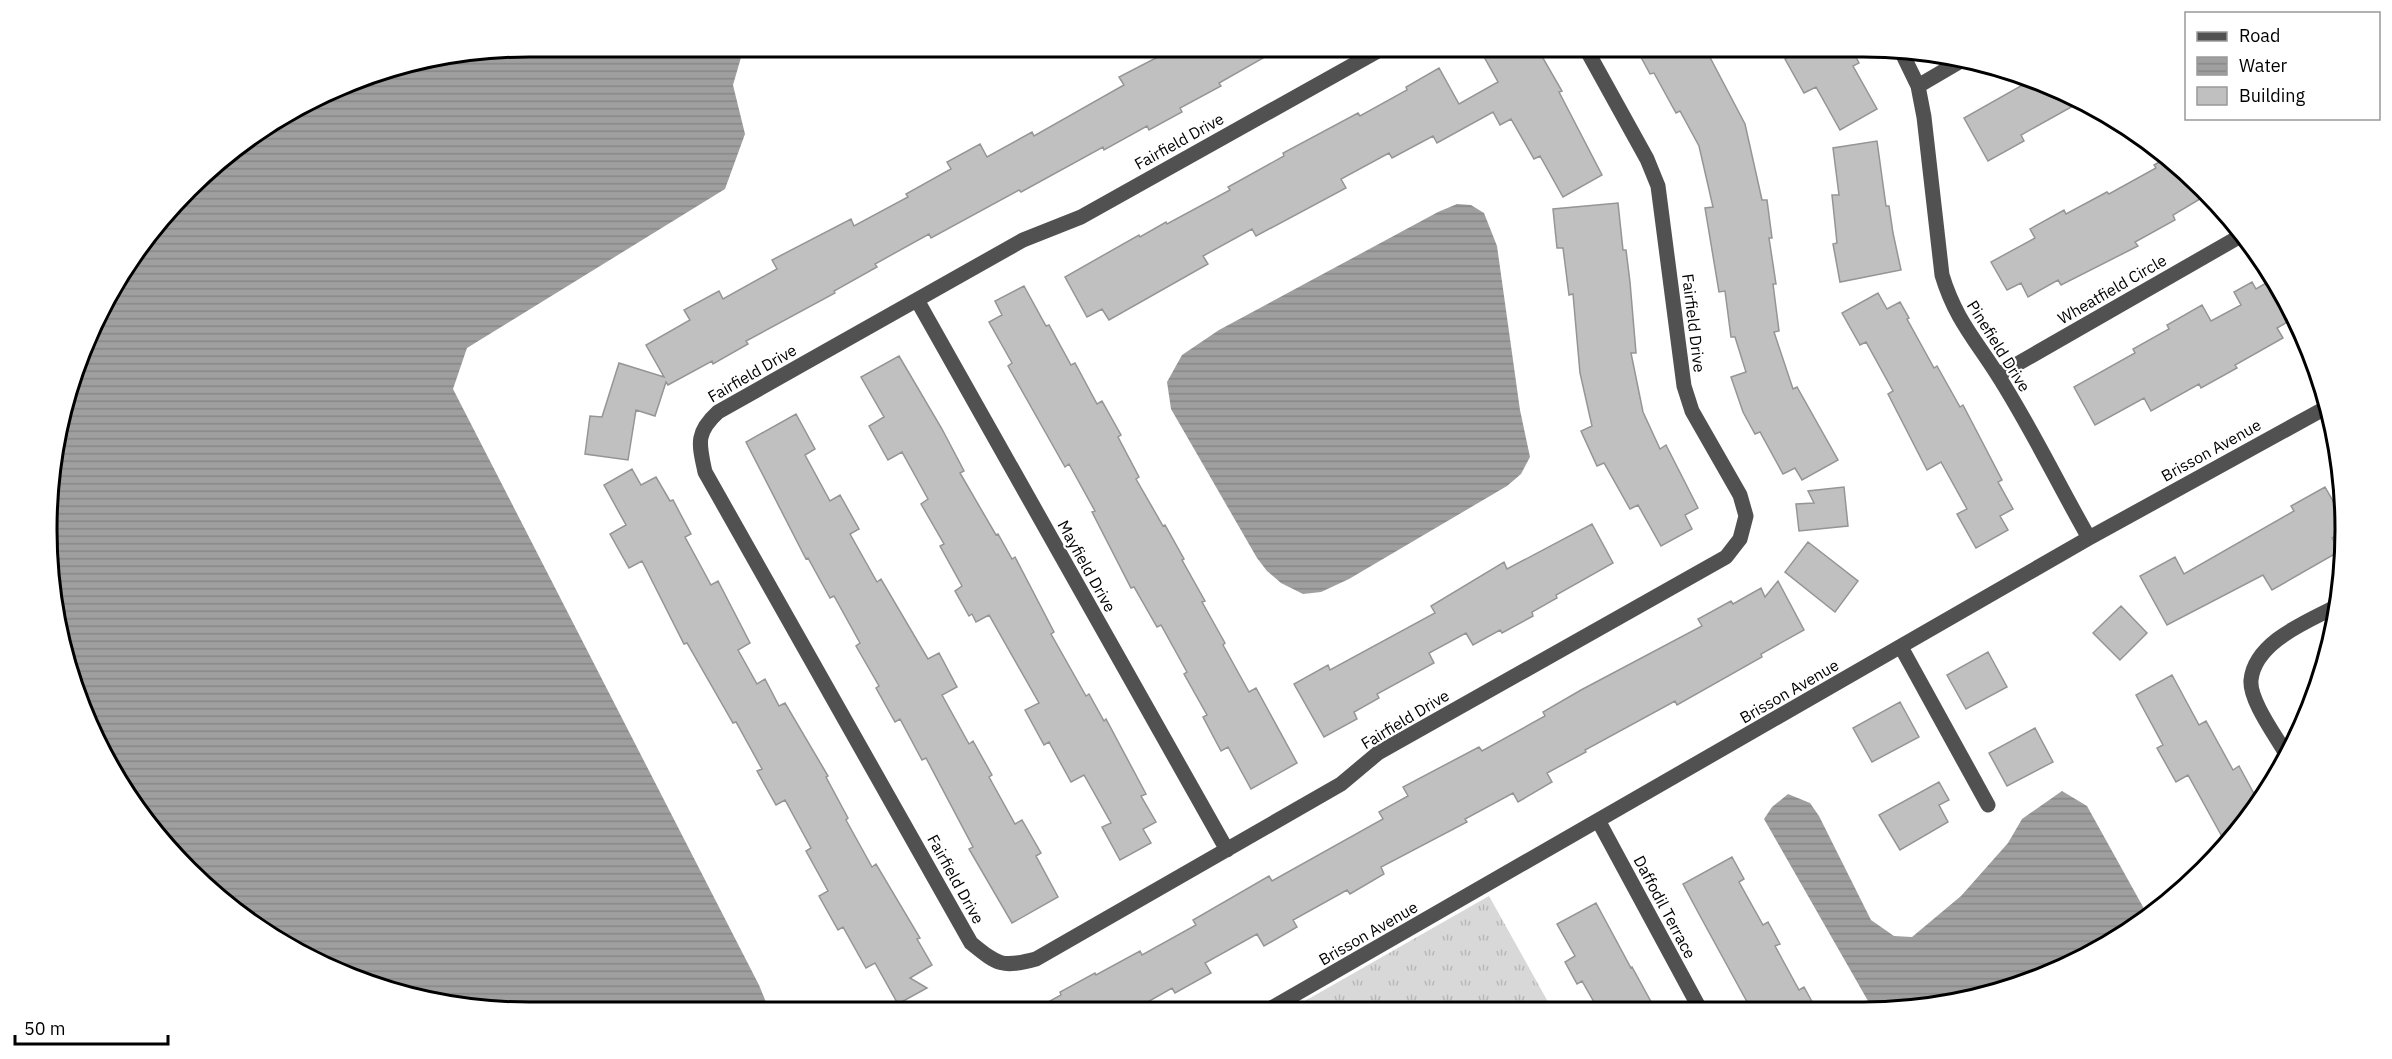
<svg xmlns="http://www.w3.org/2000/svg" width="2392" height="1059" font-family="'IBM Plex Sans',sans-serif">
	<style>
		.grass { fill: url(#grass-tufts) }
		.water { fill: url(#water-rules) }
		.building { fill: #c0c0c0; stroke: #959595; stroke-width: 1.5 }
		.lines { fill: none; stroke-linecap: round; stroke-linejoin: round }
		.minor { stroke: #515151; stroke-width: 15 }
		.labels { text-anchor: middle; dominant-baseline: central; stroke-width: 4.5; stroke-linejoin: round; paint-order: stroke }
		.street-label { font-size: 16px; fill: #000; stroke: #fff }
		.rim { fill: none; stroke: #000; stroke-width: 3 }
	</style>
	<defs>
		<pattern id="grass-tufts" width="24" height="20" patternUnits="userSpaceOnUse" patternTransform="scale(1.5)"><rect width="24" height="20" fill="#d8d8d8"/><path d="M3 7l-1-3M5 7V3M7 7l1-3M15 17l-1-3M17 17v-4M19 17l1-3" fill="none" stroke="#b8b8b8"/></pattern>
		<pattern id="water-rules" width="6" height="5" patternUnits="userSpaceOnUse" patternTransform="scale(1.5)"><rect width="6" height="5" fill="#9f9f9f"/><path d="M0 2.5h6" fill="none" stroke="#878787"/></pattern>
	</defs>
	<rect width="100%" height="100%" fill="#fff"/>
	<path class="grass" d="M1489,896l63,113 -263,1z"/>
	<path class="water" d="M529,47h259l-46,7 -9,31 12,49 -20,55 -258,159 -14,41 306,596 11,27h-241l-155,-25 -86,-39 -77,-55 -100,-122 -39,-86 -21,-92 5,-157 55,-148 100,-122 77,-55 86,-39z
		M1457,204l14,1 13,8 13,33 23,164 10,47 -9,17 -14,12 -158,93 -28,13 -18,2 -22,-11 -14,-12 -10,-13 -86,-149 -4,-27 15,-27 37,-25 219,-118z
		M2062,791l25,15 60,108 -99,62 -122,32h-54l-108,-189 8,-12 16,-13 22,9 9,13 52,104 23,16 18,1 49,-41 47,-53 14,-24z"/>
	<path class="building" d="M1179,46h105l-65,37 2,3 -41,22 2,4 -33,18 -2,-4 -43,24 -1,-3 -82,45 -2,-2 -88,48 -2,-4 -54,30 2,3 -43,24 1,2 -89,48 2,3 -35,20 -1,-3 -44,24 -2,-3 -11,34 -19,-6 -8,50 -43,-6 5,-38 12,1 17,-54 45,14 -18,-32 44,-25 -6,-10 35,-19 4,8 54,-30 -5,-9 79,-41 3,7 54,-29 -2,-3 45,-25 -4,-7 33,-18 7,13 45,-25 2,4 90,-51 -5,-8z
		M1478,46h58l26,45 -3,1 43,83 -39,22 -23,-41 -6,3 -23,-40 -11,6 -7,-13 -56,31 -4,-7 -41,22 -3,-5 -48,26 5,9 -90,48 -4,-7 -49,27 5,8 -99,56 -7,-11 -15,8 -22,-40 74,-42 1,2 26,-15 1,2 63,-34 -2,-3 56,-31 -1,-3 75,-40 2,3 47,-26 -1,-3 33,-19 20,36 39,-22z
		M1635,46h69l41,78 17,76h5l5,38h-3l7,46h-3l6,47 -5,1 19,57 4,-2 41,73 -36,20 -7,-12 -12,6 -23,-42 -5,2 -12,-22 -12,-35 15,-5 -11,-35h-4l-6,-46 -6,1 -14,-84 8,-1 -14,-61 -19,-35 -4,2 -22,-40 -4,1z
		M1807,46h43l9,17 -6,3 24,43 -37,21 -24,-43 -12,6 -19,-34z
		M2033,79l49,22 -61,34 3,6 -36,20 -24,-43z
		M1877,141l9,65h3l4,27 8,37 -61,12 -7,-38 4,-1 -5,-48h7l-6,-47z
		M2168,157l13,10 16,17 -4,2 7,13 -27,16 2,5 -40,22 3,4 -77,39 -3,-5 -30,17 -7,-14 -14,7 -16,-28 44,-24 -5,-9 34,-19 2,4 41,-22 2,2 47,-26 -2,-3z
		M1618,203l5,47h3l4,32 6,71h-5l12,59 17,37 6,-4 32,63 -13,7 7,14 -31,17 -23,-41 -8,4 -26,-46 -7,3 -16,-35 11,-5 -12,-53 -7,-79 -4,1 -6,-47h-6l-4,-39z
		M2273,279l23,38 -19,11 6,10 -48,27 2,3 -36,20 -2,-4 -48,27 -7,-13 -49,27 -21,-38 61,-34 -2,-4 36,-20 -2,-4 35,-20 9,16 30,-16 -7,-13 18,-10 4,7z
		M1024,286l22,40 3,-1 22,40 4,-2 22,41 5,-3 19,34 -3,2 21,40 -3,2 27,47 2,-1 19,34 -2,1 23,41 -3,1 23,41 -2,2 26,47 7,-4 41,75 -46,26 -23,-42 -7,4 -18,-34 4,-2 -23,-41 3,-2 -26,-47 -4,2 -23,-40 -3,1 -39,-76 3,-1 -26,-47 -4,3 -57,-101 4,-3 -23,-41 13,-7 -7,-14z
		M1878,293l9,16 13,-7 9,16 -2,1 27,49 3,-2 23,41 3,-2 39,75 -4,2 15,27 -13,7 8,14 -32,18 -19,-34 10,-5 -26,-47 -14,8 -39,-76 5,-3 -27,-49 -6,3 -18,-32z
		M899,356l43,73 22,42 -4,2 36,62 2,-1 14,25 3,-2 39,75 -3,2 35,62 3,-2 15,27 2,-2 40,75 -5,2 15,26 -13,7 8,14 -31,17 -18,-33 9,-4 -27,-48 -13,7 -22,-40 -5,3 -19,-35 14,-7 -50,-88 -13,7 -4,-8 -3,2 -14,-25 7,-5 -22,-40 4,-2 -23,-40 7,-5 -26,-47 -14,8 -19,-34 15,-9 -23,-40z
		M796,414l19,35 -10,6 25,46 10,-6 19,34 -9,5 27,48 4,-3 47,80 11,-6 18,34 -15,8 27,49 4,-3 19,34 -3,2 26,47 7,-4 19,33 -5,3 22,41 -46,26 -43,-74 4,-2 -47,-89 -4,2 -22,-41 -5,3 -19,-34 3,-2 -23,-40 4,-3 -26,-47 -4,2 -22,-40 -2,1 -60,-117z
		M632,469l9,16 15,-8 14,24 3,-1 18,34 -6,3 26,48 7,-4 32,62 -12,7 19,34 8,-5 14,27 6,-3 43,73 -2,1 22,41 -2,2 26,47 4,-3 44,74 -3,1 15,26 -22,13 17,10 -29,16 -23,-41 -9,5 -23,-41 -5,3 -19,-34 9,-5 -22,-40 5,-3 -26,-48 -9,5 -19,-34 5,-2 -26,-47 -3,1 -46,-80 -3,1 -42,-83 -13,7 -19,-34 16,-9 -22,-40z
		M1844,487l4,39 -49,5 -3,-27 18,-1 -6,-12z
		M2325,487l19,33 -1,12 -11,6 8,13 -68,39 -9,-15 -96,50 -27,-49 35,-19 9,17 110,-63 -3,-5z
		M1592,524l21,39 -57,32 1,3 -25,14 1,4 -31,17 -2,-3 -27,15 -7,-12 -37,20 5,10 -57,31 2,4 -25,14 3,7 -33,18 -30,-53 34,-19 2,5 105,-57 -4,-7 73,-44 3,7z
		M1808,542l50,39 -23,31 -50,-40z
		M1778,581l26,49 -43,24 1,3 -85,48 -2,-4 -90,49 1,2 -39,21 5,9 -34,20 -5,-9 -48,26 2,3 -86,45 3,7 -34,20 -3,-4 -54,30 4,7 -33,19 -7,-12 -52,29 6,10 -36,20 -3,-5 -40,23h-100l29,-16 -1,-3 35,-19 1,2 44,-24 2,4 54,-30 -3,-5 76,-44 3,5 111,-62 -4,-7 29,-16 -5,-9 76,-40 3,4 63,-35 -2,-4 38,-22 121,-64 -4,-7 33,-18 2,3 28,-16 4,9z
		M2121,606l26,27 -27,27 -27,-27z
		M1988,652l19,35 -41,22 -19,-34z
		M2172,675l27,50 7,-4 27,49 6,-4 20,37 -34,39 -37,-67 -12,7 -19,-34 6,-3 -27,-50z
		M1900,702l19,35 -47,25 -19,-34z
		M2035,728l18,34 -46,24 -18,-33z
		M1939,782l10,18 -10,5 9,17 -48,28 -21,-35z
		M1732,857l12,22 -5,3 24,43 5,-3 12,22 -5,2 24,44 5,-3 12,22h-65l-52,-95 -16,-30z
		M1596,903l35,65 1,-1 23,42h-57l-16,-28 -5,3 -12,-22 10,-6 -18,-32z"/>
	<g class="lines">
		<path class="minor" d="M1385,47l-304,170 -58,23 -305,172c-23,21 -19,32 -13,60l266,471c27,22 31,25 65,16l305,-175 37,-31 348,-196 14,-18 6,-23 -6,-21 -48,-84 -8,-25 -26,-200 -11,-27 -62,-112
			M1902,53l16,33 6,31 18,158c13,43 32,63 55,99 34,53 61,110 92,164
			M1918,86l41,-24
			M917,300l310,550
			M1998,375l246,-141
			M1901,647l87,158
			M2286,754c-10,-18 -37,-54 -35,-74 4,-39 58,-59 88,-75
			M1599,822l101,187
			M1268,1010l821,-472 240,-132"/>
	</g>
	<g class="labels">
		<g class="street-label">
			<text transform="translate(1179 141) rotate(-29)">Fairfield Drive</text>
			<text transform="translate(2112 289) rotate(-30)">Wheatfield Circle</text>
			<text transform="translate(1694 323) rotate(83)">Fairfield Drive</text>
			<text transform="translate(1999 346) rotate(58)">Pinefield Drive</text>
			<text transform="translate(752 373) rotate(-30)">Fairfield Drive</text>
			<text transform="translate(2211 450) rotate(-29)">Brisson Avenue</text>
			<text transform="translate(1087 566) rotate(61)">Mayfield Drive</text>
			<text transform="translate(1789 691) rotate(-30)">Brisson Avenue</text>
			<text transform="translate(1405 719) rotate(-31)">Fairfield Drive</text>
			<text transform="translate(956 879) rotate(61)">Fairfield Drive</text>
			<text transform="translate(1665 907) rotate(62)">Daffodil Terrace</text>
			<text transform="translate(1368 933) rotate(-30)">Brisson Avenue</text>
		</g>
	</g>
	<path d="M0 0H2392V1059H0ZM529 57H1863A472 472 0 0 1 2335 529V530A472 472 0 0 1 1863 1002H529A472 472 0 0 1 57 530V529A472 472 0 0 1 529 57Z" fill="#fff" fill-rule="evenodd"/>
	<path class="rim" d="M529 57H1863A472 472 0 0 1 2335 529V530A472 472 0 0 1 1863 1002H529A472 472 0 0 1 57 530V529A472 472 0 0 1 529 57Z"/>
	<rect x="2185" y="12" width="195" height="108" fill="#ffffff" stroke="#999999" stroke-width="1.5"/>
	<rect x="2197" y="32" width="30" height="9" fill="#515151" stroke="#999999" stroke-width="1.5"/>
	<text x="2239" y="42" font-size="18" fill="#000000">Road</text>
	<rect x="2197" y="57" width="30" height="18" fill="url(#water-rules)" stroke="#999999" stroke-width="1.5"/>
	<text x="2239" y="72" font-size="18" fill="#000000">Water</text>
	<rect x="2197" y="87" width="30" height="18" fill="#c0c0c0" stroke="#999999" stroke-width="1.5"/>
	<text x="2239" y="102" font-size="18" fill="#000000">Building</text>
	<path d="M15 1035v9h153v-9" fill="none" stroke="#000000" stroke-width="3"/>
	<text x="24" y="1035" font-size="18" fill="#000000" stroke="#ffffff" stroke-width="4.5" paint-order="stroke">50 m</text>
</svg>
